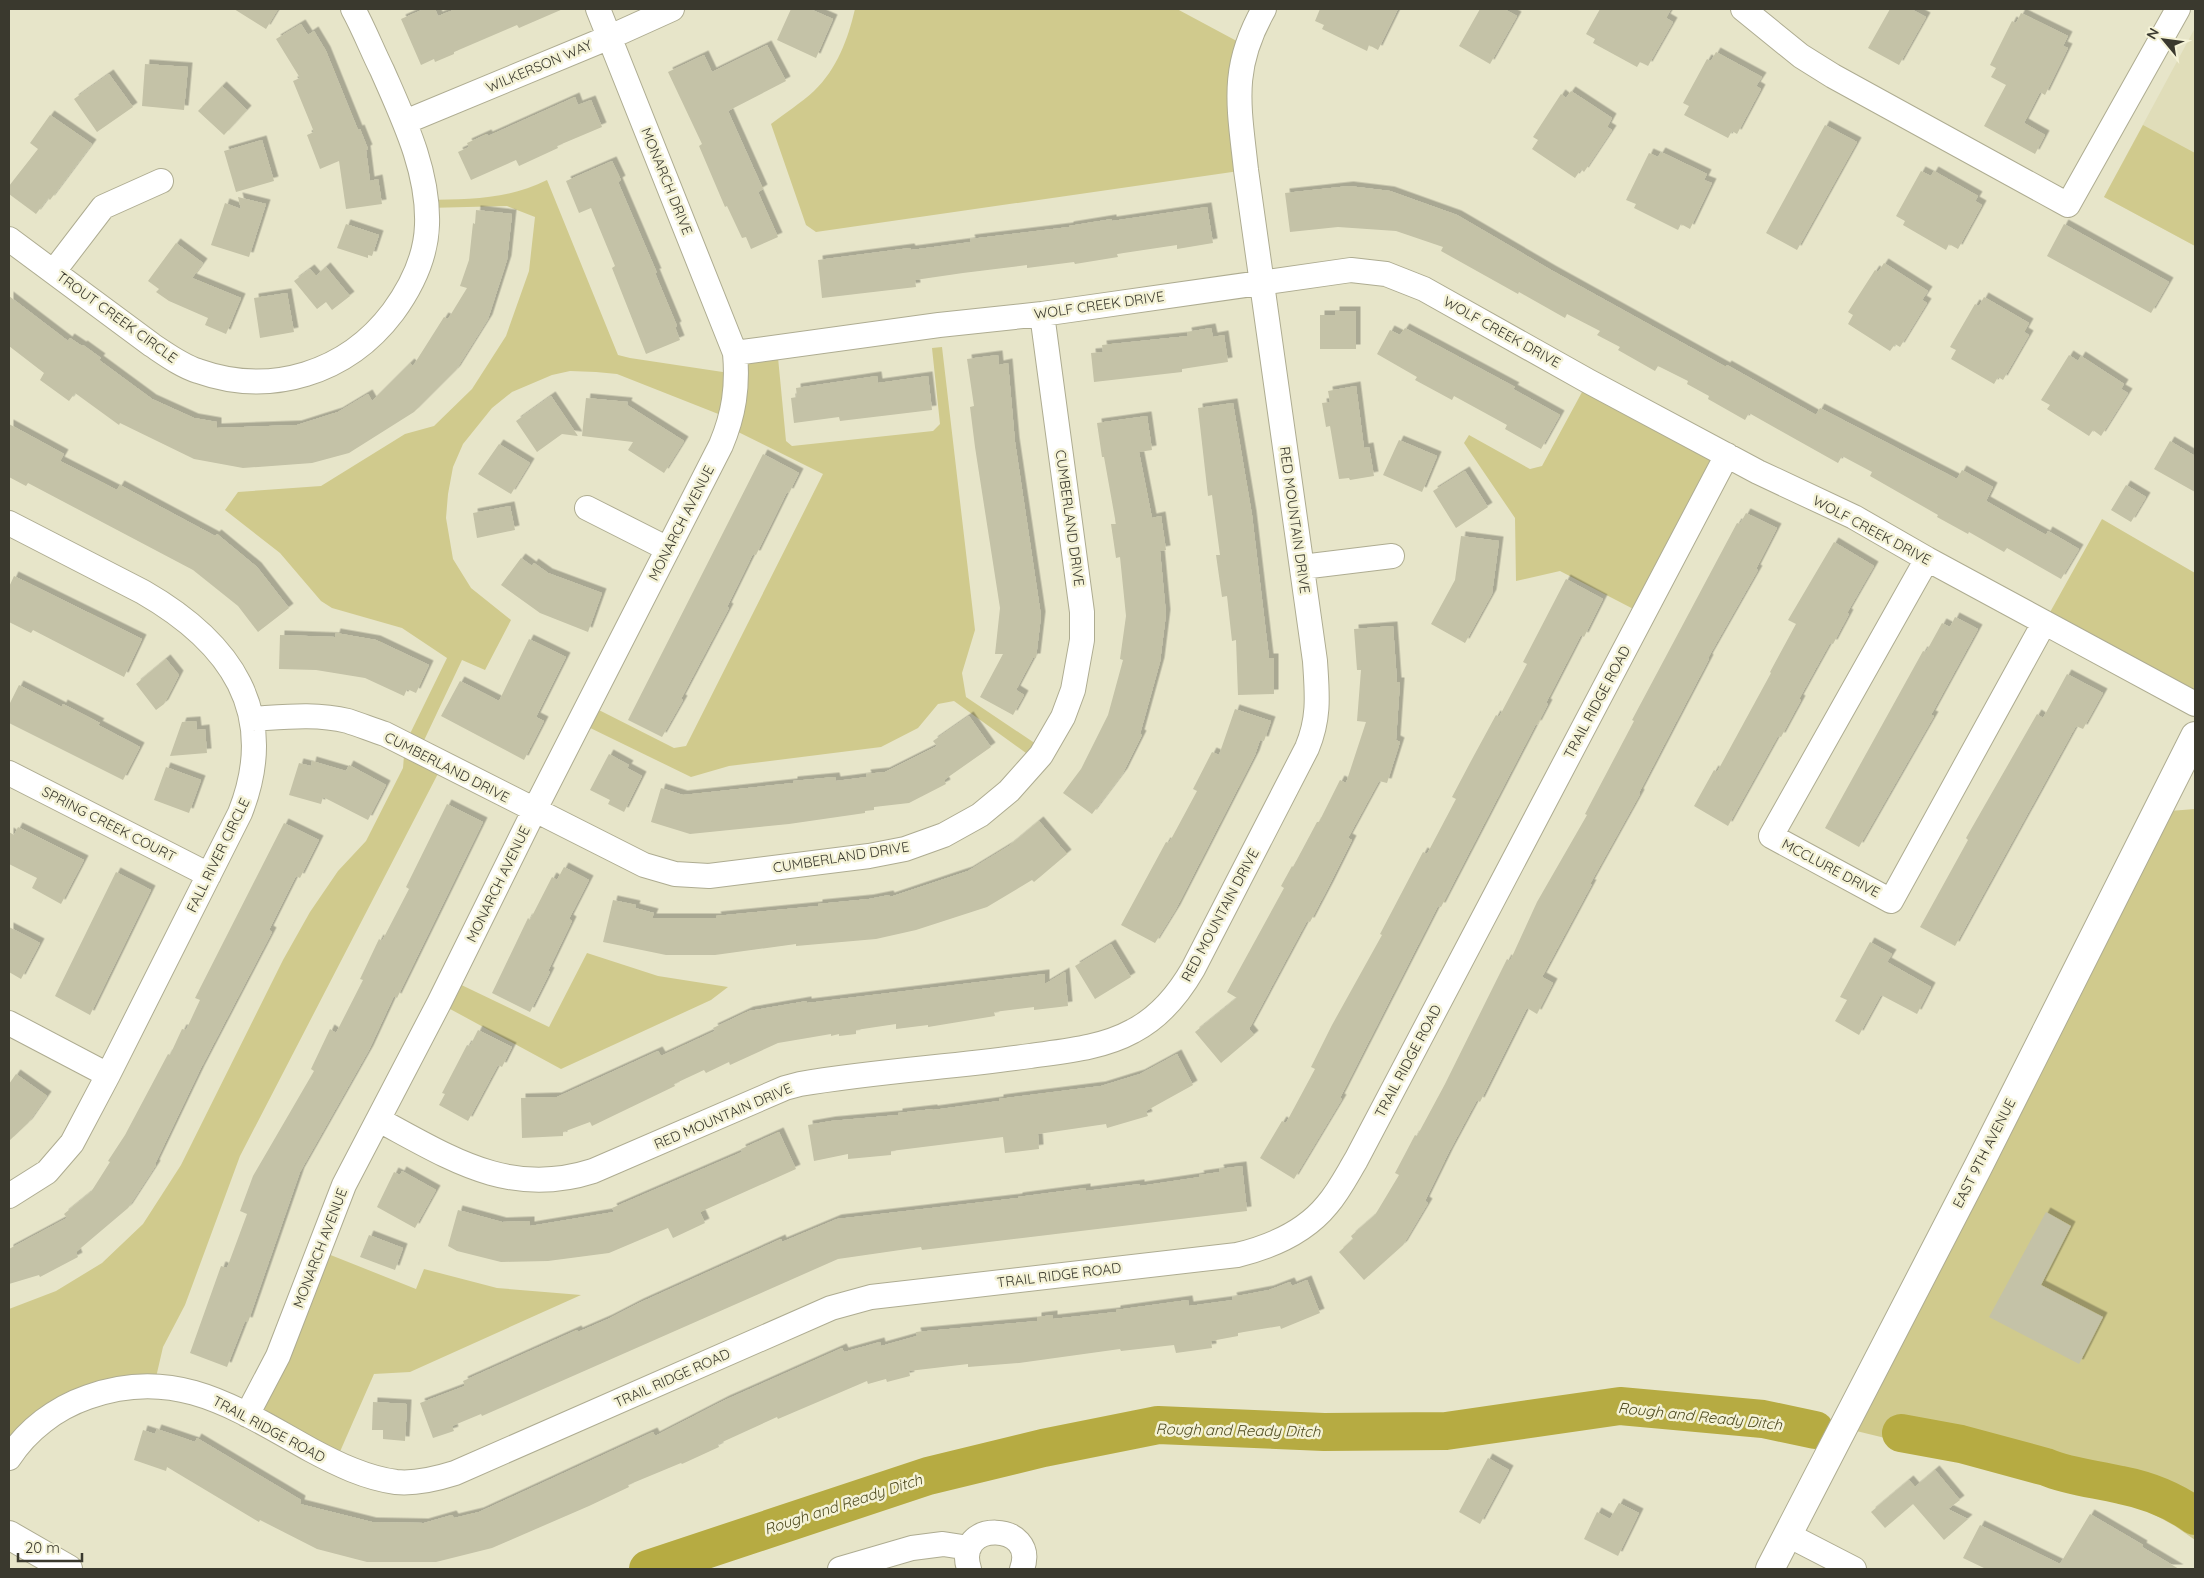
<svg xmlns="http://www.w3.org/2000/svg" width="2204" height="1578" font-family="Quicksand,sans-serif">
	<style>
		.built { fill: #e0ddb9 }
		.green { fill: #d0ca8d }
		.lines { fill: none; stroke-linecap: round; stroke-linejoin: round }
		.river { stroke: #b6ab42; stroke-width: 38 }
		.building { fill: #c4c2a7; filter: url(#shadow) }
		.street-casing { stroke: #aeac91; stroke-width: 26 }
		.secondary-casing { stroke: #aeac91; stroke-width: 30 }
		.street { stroke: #fff; stroke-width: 24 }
		.secondary { stroke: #fff; stroke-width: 28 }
		.labels { text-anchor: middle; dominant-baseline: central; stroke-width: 5; stroke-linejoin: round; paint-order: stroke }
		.street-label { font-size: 14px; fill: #3a392e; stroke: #f4f2d6 }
		.water-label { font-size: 15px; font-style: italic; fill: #4e4a1f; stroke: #f4f2d6 }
	</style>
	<defs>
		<filter id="shadow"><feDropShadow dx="4.5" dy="-4.5" stdDeviation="0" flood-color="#0004"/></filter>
	</defs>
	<rect width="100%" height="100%" fill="#e7e5c9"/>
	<path class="built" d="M2195,28v218l-91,-49z"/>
	<path class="green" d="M855,9h322l69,37v124l-430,62 -10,-7 -35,-101c14,-11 30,-21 43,-33 23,-22 34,-52 41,-82z
		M2143,125l52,28v93l-91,-49z
		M547,180l71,175 12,3 106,16 -1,-21 42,-6 9,94 6,5 141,-15 7,-7 -8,-76 10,-1 33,283 -13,43 4,24 79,53 -8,11 -83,-60 -16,3 -20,24 -37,19 -152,19 -38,11 -111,-54 9,-18 85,43 12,-2 137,-272 -95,-47 3,-8 -114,-45 -21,-2 -26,-1 -18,4 -40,17 -20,16 -29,36 -10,23 -5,27 -2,24 7,41 18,29 40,32 -26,50 -23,-10 -43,91 24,13 -203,392 -55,149 -22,42 -9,39 -54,6 -91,66v-149l47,-18 46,-28 41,-39 38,-59 102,-205 27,-48 28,-41 28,-30 37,-73 2,-24 42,-86 -45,-30 -70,-20 -11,-7 -41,-48 -55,-43 13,-18 83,-6 84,-52 29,-8 38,-37 34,-53 23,-65 6,-54 -28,-11 -80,2 -1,-8c44,-1 81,0 121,-20z
		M1588,381l139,74 -84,159 -83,-43 -44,10 -1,-63 -51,-75 5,-8 61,34 12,-3z
		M2102,519l93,54v131l-151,-81z
		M2195,809v731l-20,-14 -69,-38 -52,-9 -210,-51 313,-616z
		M587,953l71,23 70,11 -17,13 -150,69 -122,-66 12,-23 98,47z
		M318,1250l98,39 8,-20 73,19 84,7 -171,77 -36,2 -39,89 -88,-48z"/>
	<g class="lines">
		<path class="river" d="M1901,1433l60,11 85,23c24,10 50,12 75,18 26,5 53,16 74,31
			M648,1569l280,-93 115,-28 115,-23 166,7 122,-1 174,-25 143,13 52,11"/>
	</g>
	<path class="building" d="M234,9h44l-12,20z
		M424,9h11l3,7 18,-7h107l-44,19 -2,-3 -63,27v2l-19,8 -1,-3 -13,6 -20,-46z
		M791,9h19l23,10 -17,39 -39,-18z
		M1320,9h78l-20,41 -9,-5 -2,6 -45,-22 2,-4 -9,-4z
		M1480,9h24l13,7 -27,48 -31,-18z
		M1600,9h71l-5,9 7,4 -25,44 -8,-4 -3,5 -44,-24 2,-4 -9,-5z
		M1890,9h21l15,8 -27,48 -31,-17z
		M2021,13l47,23 -5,10 5,2 -23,47 -5,-3 -16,31 21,12 -10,19 -51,-28 22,-41 -15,-8 5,-9 -6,-3 22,-44 4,2z
		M301,24l7,11 6,-4 12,20 32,79 2,-1 8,20 -2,1 4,31 8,-2 4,25 -36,5 -7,-48 -19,8 -13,-34 7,-3 -21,-51 7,-3 -24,-39z
		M767,45l19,36 -58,30 35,78 -5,3 20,45 -27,12 -5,-12 -4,1 -15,-32 -2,1 -26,-61 3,-2 -34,-72 36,-17 8,17z
		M1716,52l46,25 -6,9 5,3 -24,45 -5,-3 -4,7 -44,-23 5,-9 -6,-3 24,-44 4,2z
		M145,64l43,3 -4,43 -42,-4z
		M109,74l24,33 -36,25 -23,-33z
		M222,86l25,24 -23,25 -26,-24z
		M1571,91l41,27 -5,9 5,3 -28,42 -3,-3 -6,9 -43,-29 6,-9 -5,-3 28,-43 5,4z
		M575,97l3,8 13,-5 11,27 -45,19 1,2 -39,18 -3,-6 -45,20 -13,-28 11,-5 -2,-4 20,-9 1,2z
		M50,115l42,29 -42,56 -2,-2 -12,16 -27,-20v-8l29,-37 -8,-6z
		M1825,125l32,17 -60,108 -31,-17z
		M262,140l12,41 -38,11 -12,-41z
		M1661,152l46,22 -3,6 8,3 -22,46 -9,-5 -3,6 -44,-22 2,-4 -10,-4 23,-47 9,4z
		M612,161l9,19 -3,2 39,91h-2l22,53 -2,1 5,13 -34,14 -34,-86 3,-2 -24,-58 -12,5 -13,-32z
		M1921,171l10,5 3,-5 44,25 -3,5 7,4 -24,44 -9,-5 -3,6 -43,-25 2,-4 -9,-5z
		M1349,186l41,5 67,24 94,55 175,97 1,-2 89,50 4,-7 137,71 5,-9 31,17 -7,14 60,34 2,-4 31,18 -18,30 -54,-31 -3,4 -35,-20 -1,2 -31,-17 1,-2 -68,-39 2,-4 -30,-16 -4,7 -89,-50 -4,7 -37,-21 1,-3 -22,-12 1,-3 -30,-15 -3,5 -37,-21 2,-3 -23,-12 3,-4 -33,-17 -2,4 -46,-26 -1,2 -77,-43 2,-4 -47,-16 -58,-4 -48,5 -5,-39z
		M238,197l28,7 -17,53 -38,-12 14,-42 16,6z
		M1207,207l6,36 -36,6v-4l-60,9 1,3 -43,7 -1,-2 -47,6v-3l-64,8 -48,7 1,7 -94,11 -4,-38 92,-12 1,2 60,-8 -1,-3 99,-12v-1l43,-7v2z
		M476,210l36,4 -5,46 -19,59 -32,51 -42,42 -65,41 -37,10 -69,5 -49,-9 -74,-36 -1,2 -44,-32 -6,8 -29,-21 4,-7 -35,-27v-50l59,45 2,-3 12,8 1,-1 18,13 -2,2 53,39 42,19 23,4v6l80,-3 41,-13 30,-18 4,7 38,-38 3,3 31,-49 4,2 19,-31 -7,-2 9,-26 4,-37 2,1z
		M346,224l33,11 -7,21 -4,-1v3l-31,-10z
		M2064,224l105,58 -18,31 -104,-57z
		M176,243l27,20 -11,15 49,20 -15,36 -21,-9 3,-7 -39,-17 -13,-9 3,-3 -11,-8z
		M1884,263l44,28 -6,9 5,3 -27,44 -5,-3 -5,7 -42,-27 5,-9 -5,-3 27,-42 3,2z
		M326,267l24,29 -18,14 -6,-8 -9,7 -23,-28 16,-12 6,7z
		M287,293l7,39 -34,6 -6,-40z
		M1984,297l45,26 -5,9 5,3 -26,45 -5,-3 -4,7 -43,-25 5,-9 -6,-3 25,-43 4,2z
		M1335,311h21v38h-36v-34h15z
		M1211,328l2,9 11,-2 4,27 -46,7v3l-88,10 -3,-29 12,-1 -1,-7 86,-9 -1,-4z
		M1405,328l110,59 -2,2 47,26 -19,34 -36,-20 2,-4 -53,-29 -2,4 -37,-20 2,-3 -40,-23 13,-24 10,5z
		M998,355l1,10 9,-2 7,79 26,174 -5,42h-3l-17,32 8,5 -11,20 -33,-18 23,-43h-8l5,-46 -25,-161 -5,-40 4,-1 -7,-47z
		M2069,355l9,6 3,-5 43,28 -3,5 7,4 -27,43 -8,-6 -4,6 -42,-27 3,-4 -9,-5z
		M877,376l1,7 50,-7 4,34 -92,11 -1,-4 -45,6 -3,-25 6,-1 -1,-9z
		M1356,386l8,62 5,-1 5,29 -24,4 -1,-2 -10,1 -9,-53 -4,1 -4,-24 8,-1 -2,-11z
		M551,396l27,40 -16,-2 -25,18 -21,-31z
		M586,398l42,4 -1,3 57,36 -20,32 -36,-23 5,-8 -51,-6z
		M1233,403l19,112 17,143h5v36l-36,1 -2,-55 -4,1 -5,-45 -5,1 -6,-42h4l-8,-60 -4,1 -10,-88z
		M1147,416l5,34 -13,2 13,66 9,-2 5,34 -6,1 6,63 -6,48 -20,72 2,1 -19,38 -31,41 -29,-21 18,-24 27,-54 15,-55 -3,-1 6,-43 -6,-59 -4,1 -5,-34h5l-12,-67h-2l-5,-34z
		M9,424l55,30 -4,7 57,29 3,-5 95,51 2,-2 40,33 32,41 -31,24 -20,-26 -45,-36 -165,-87 -2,3 -17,-9z
		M1399,440l38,16 -15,36 -39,-17z
		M2170,441l25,15v36l-41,-23z
		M499,444l31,19 -19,31 -33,-20z
		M763,454l36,19 -10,20 -2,-1 -31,63 -3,-1 -26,53 2,1 -48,91 2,1 -21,37 -34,-17z
		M1465,471l23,36 -32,21 -23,-37z
		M2126,485l20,12 -15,25 -20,-12z
		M510,506l5,24 -38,8 -4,-25z
		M1746,513l31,15 -21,41 2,1 -50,88 1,1 -70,134 1,1 -50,90h2l-50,93 11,6 -16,31 -10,-6 -47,94 -3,-2 -28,52 -24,49 3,2 -25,42 -39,35 -25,-28 14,-13 -2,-3 24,-21 24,-40 -4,-2 20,-38 2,1 28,-52 62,-125 3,2 27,-59 50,-87 -2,-1 49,-93 -2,-1 105,-197 3,1z
		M1461,536l38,5 -7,53 -27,49 -34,-19 24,-44z
		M1834,542l40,24 -27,47 2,1 -16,30 -3,-1 -31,56 2,1 -20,37 -3,-1 -50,90 -34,-20 20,-36 3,2 54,-99 -1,-1 26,-48 -8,-4z
		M521,558l11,8 2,-3 14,10 54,20 -14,39 -48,-19 -39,-28z
		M14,576l128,63 -18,38 -91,-47 -2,3 -22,-11v-35z
		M1566,579l37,20 -19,38 -3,-2 -35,68 2,1 -11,21 -1,-1 -95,183 -3,-1 -98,192 2,1 -48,80 -34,-21 22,-37 4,2 29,-54 -4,-2 21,-42 50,-90 -2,-1 43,-82 4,2 29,-55 -4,-2 19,-36 25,-46 3,2 28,-53 -4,-2z
		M1955,617l23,12 -47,86 3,1 -75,131 -34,-19 98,-177 3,1 16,-29 8,4z
		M1393,626l4,56h3l-4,58 4,2 -13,41 -8,-2 -31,57 4,2 -23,46 -19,36 -3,-1 -58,108 5,6 -33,28 -26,-31 42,-34 -10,-6 57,-104 -3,-2 11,-20 1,1 24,-45h2l21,-42 6,3 20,-61 -9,-1 4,-51h-4l-3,-41z
		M336,633l40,7 53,25 -13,28 -9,-4 -3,7 -39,-18 -49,-8 -37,-1 1,-34 55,2z
		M529,639l37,18 -30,60 8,4 -20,39 -83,-44 19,-35 39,20z
		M166,659l13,16 -15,29 -8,6 -20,-26z
		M2067,674l36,19 -20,36 -7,-3 -121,220 -35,-19 48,-87 -2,-2 71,-124 6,4z
		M19,685l43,22 1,-3 37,19 -2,2 42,22 -17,33 -114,-57v-18z
		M1235,709l36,12 -7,20 -4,-1 -5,15 -79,154 -21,34 -34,-18 45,-83 3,1 28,-52 -4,-2 19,-37 7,3z
		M969,716l22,31 -47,33 2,4 -37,19 -35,4v3l-9,1v2l-76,11 -99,10 -39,-12 10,-34 22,7 110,-12v-2l42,-4 1,4 31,-4 -1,-3 19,-2 52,-26 -4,-5z
		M196,721l1,9 8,-1 2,24 -37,3 12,-34z
		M609,754l20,11 -2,3 15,8 -18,36 -16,-8 2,-4 -20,-10z
		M312,761l34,10 3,-6 37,20 -18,35 -45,-23 -2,7 -32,-9 10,-32 12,3z
		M166,767l35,13 -12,33 -35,-13z
		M447,804l36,18 -86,176 -3,-2 -25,54 -69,122 -52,150 -3,-1 -18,46 -37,-14 31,-87 6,2 20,-54 -7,-3 13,-35 61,-105 -3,-2 19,-40 6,4 27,-53 -3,-1 19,-40 3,2 27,-52 -3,-2z
		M1039,821l28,33 -33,28 -2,-2 -45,27 -71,23 -40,9 -80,7v-2l-81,11h-49l-63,-13 10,-42 23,5 -1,3 19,5 -2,5h65l-1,-2 102,-10v-2l51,-5 20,-4 1,2 78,-26 41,-25z
		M284,823l35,17 -19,38 -4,-2 -27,54 3,2 -72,138 -45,94 1,1 -28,43 -52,44 2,5 -38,20 -1,-2 -30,9v-35l58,-31 -3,-4 27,-22 19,-30 -2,-1 17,-26 43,-81 2,1 12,-26 4,1 14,-30 -5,-2z
		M18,827l66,33 -23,44 -29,-16 5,-10 -28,-14v-32l5,3z
		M564,867l25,13 -20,39 3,2 -24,50 2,1 -20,40 -38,-19 36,-75 2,2 22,-43 5,3z
		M116,872l35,18 -61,125 -35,-19z
		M9,927l31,16 -19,36 -12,-7z
		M1870,942l22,12 -5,8 44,25 -14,27 -36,-19 -22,40 -24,-14 12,-21 -7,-3z
		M1111,944l20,33 -36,22 -20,-33z
		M1065,972l3,34 -34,4v-3l-40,5 1,4 -67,11v-2l-32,4v-5l-40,6v4l-17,2v-2l-8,2v-2l-53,9 -48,22 -1,-3 -23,11 -2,-3 -30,14 1,2 -83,40 -2,-4 -27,10v4l-41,2 -1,-40 36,-1 101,-46 3,5 54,-25 -2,-3 36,-17 58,-10v2l238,-29v10z
		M478,1030l34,17 -10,20 -4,-2 -30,56 -29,-16 6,-11 -3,-1 25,-48 3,1z
		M1177,1054l16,31 -47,26 2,5 -41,12 -1,-4 -68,10 1,15 -34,4 -2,-16 -112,14v4l-43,4v-5l-34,7 -6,-36 23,-4 67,-6v-2l35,-4v1l66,-9v-2l102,-13 39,-12z
		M16,1074l31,22 -19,27 -19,18v-57z
		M779,1132l17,37 -96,43 5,11 -32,15 -5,-10 -59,25 -61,8 -47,1 -44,-11 -9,-5 10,-36 44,12 28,-1v5l84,-14 -2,-4 130,-56 -1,-3z
		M1242,1166l5,45 -325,39 -1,-3 -83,12 -356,157 -1,-2 -29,12 2,5 -21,7 -13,-35 45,-17 -2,-5 114,-51 1,2 30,-13 31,-16 142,-64 1,3 55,-23 181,-21v-1l68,-9v3l54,-7v2l60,-9 -1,-2 21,-3 -1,-3z
		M402,1171l34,19 -21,38 -38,-21 17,-35 6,3z
		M2046,1212l25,14 -30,59 62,32 -24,47 -90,-47z
		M369,1235l34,13 -8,22 -35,-13z
		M1307,1280l13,33 -39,16 -1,-3 -42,7v3l-27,5 1,7 -36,5 -2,-8 -53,6 -1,-2 -101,14 -51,4v-3l-59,7 1,5 -23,6 -1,-3 -18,5 -1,-3 -89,38 -1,-2 -59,27 1,3 -37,17 -1,-1 -53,22 1,2 -40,19 -97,42 -56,14h-69l-50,-13 -57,-29 -1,2 -92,-55 -1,4 -32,-11 9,-30 12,4 2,-5 38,13 2,-4 104,62 -1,4 72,18 52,1 28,-8 2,3 25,-6 174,-80 2,4 70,-36 117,-52 2,4 36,-10 1,4 36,-10 -1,-4 121,-11v-4l16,-2v4l63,-7v-2l72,-10 1,6 44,-6 -1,-3 37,-7 21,-8 2,4z
		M373,1402l34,2 -2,37 -22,-2v-9h-11z
		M1488,1458l21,12 -29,54 -21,-12z
		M1935,1470l25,30 -12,9 20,10 -24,21 -31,-36 -28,24 -14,-16 38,-32 6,7z
		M1619,1503l20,10 -21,43 -34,-17 13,-27 13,7z
		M2090,1514l53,31 -1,2 37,22h-193l-23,-11 17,-33 80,39z"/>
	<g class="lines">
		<defs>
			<path id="street" d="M1743,9l58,47 32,20 235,129 110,-196
				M405,122l205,-85 62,-28
				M9,239l143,106c15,10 30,21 46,26 73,26 149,2 195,-59 19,-26 33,-55 34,-87 2,-54 -24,-107 -45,-155 -10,-20 -18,-41 -29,-61
				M54,271l49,-64 58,-26
				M735,353l204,-28 103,-11 309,-44 35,4 38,15 164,92 170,91 96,45 73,42 268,145
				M587,508l81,41
				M9,523l134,69c87,50 137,120 97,221l-132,262 -36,68 -25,29 -38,24
				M1927,559l-156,277 120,65 153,-278
				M1302,567l90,-11
				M252,719c32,-2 64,-6 96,2 12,4 25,9 37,13l259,131 31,9 34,2 160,-20 36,-7 39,-14 36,-20 29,-24 32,-36 22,-38 10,-27 9,-50v-28l-40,-298
				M9,773l200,102
				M9,1023l99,52
				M379,1120c71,38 130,78 214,51l192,-83 15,-4c76,-13 154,-17 230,-28 35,-5 72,-8 103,-25 27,-14 45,-36 60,-62l114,-221c13,-31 10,-55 8,-87l-69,-491c-7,-65 -16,-101 18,-161
				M247,1415l31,-59 66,-171 95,-182 95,-192 187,-366c13,-31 17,-58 14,-92l-137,-344
				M9,1458c18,-28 47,-50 79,-61 88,-32 149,12 223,53 26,14 55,28 85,32 20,2 40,-3 59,-9l376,-165 40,-11 366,-42c33,-8 68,-23 90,-50 12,-14 20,-30 29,-45l371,-705
				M1788,1535l66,34
				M840,1569l72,-21 31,-4 26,4
				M969,1569c-16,-50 70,-47 53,0"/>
			<path id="secondary" d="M9,1535l59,34
				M1770,1569l208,-402 217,-431"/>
		</defs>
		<use href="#street" class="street-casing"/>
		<use href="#secondary" class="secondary-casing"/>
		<use href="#street" class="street"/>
		<use href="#secondary" class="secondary"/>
	</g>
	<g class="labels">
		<g class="street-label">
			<text transform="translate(539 66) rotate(-23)">WILKERSON WAY</text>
			<text transform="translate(667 181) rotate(68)">MONARCH DRIVE</text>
			<text transform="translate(1099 305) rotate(-8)">WOLF CREEK DRIVE</text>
			<text transform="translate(117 317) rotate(36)">TROUT CREEK CIRCLE</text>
			<text transform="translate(1502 332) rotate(29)">WOLF CREEK DRIVE</text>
			<text transform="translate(1070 518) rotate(82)">CUMBERLAND DRIVE</text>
			<text transform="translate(1295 520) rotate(82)">RED MOUNTAIN DRIVE</text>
			<text transform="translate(681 523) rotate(-63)">MONARCH AVENUE</text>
			<text transform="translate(1872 530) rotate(28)">WOLF CREEK DRIVE</text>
			<text transform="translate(1597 702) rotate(-62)">TRAIL RIDGE ROAD</text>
			<text transform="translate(447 767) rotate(27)">CUMBERLAND DRIVE</text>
			<text transform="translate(109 824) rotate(27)">SPRING CREEK COURT</text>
			<text transform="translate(218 855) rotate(-64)">FALL RIVER CIRCLE</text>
			<text transform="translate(841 857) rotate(-9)">CUMBERLAND DRIVE</text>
			<text transform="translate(1831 868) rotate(28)">MCCLURE DRIVE</text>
			<text transform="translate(498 884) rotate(-64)">MONARCH AVENUE</text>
			<text transform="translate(1220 915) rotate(-62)">RED MOUNTAIN DRIVE</text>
			<text transform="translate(1408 1061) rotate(-62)">TRAIL RIDGE ROAD</text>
			<text transform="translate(723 1116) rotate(-23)">RED MOUNTAIN DRIVE</text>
			<text transform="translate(1984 1153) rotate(-63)">EAST 9TH AVENUE</text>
			<text transform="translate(320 1248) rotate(-69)">MONARCH AVENUE</text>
			<text transform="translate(1059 1275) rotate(-7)">TRAIL RIDGE ROAD</text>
			<text transform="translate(672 1378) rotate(-24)">TRAIL RIDGE ROAD</text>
			<text transform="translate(269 1429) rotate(28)">TRAIL RIDGE ROAD</text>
		</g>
		<g class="water-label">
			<text transform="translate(1700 1416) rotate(6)">Rough and Ready Ditch</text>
			<text transform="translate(1238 1430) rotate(1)">Rough and Ready Ditch</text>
			<text transform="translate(843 1504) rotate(-18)">Rough and Ready Ditch</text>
		</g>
	</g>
	<rect width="2204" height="1578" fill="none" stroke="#3a392e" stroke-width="20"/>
	<g transform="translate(2164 40) rotate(299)" stroke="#f4f2d6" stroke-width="4" paint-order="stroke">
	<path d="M0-4L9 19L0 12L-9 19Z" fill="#3a392e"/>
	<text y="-8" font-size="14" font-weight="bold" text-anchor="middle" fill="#3a392e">N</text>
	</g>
	<path d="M18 1553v8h64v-8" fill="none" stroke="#3a392e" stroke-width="2.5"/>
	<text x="25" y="1553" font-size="15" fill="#3a392e" stroke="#f4f2d6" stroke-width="4" paint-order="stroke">20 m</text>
</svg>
